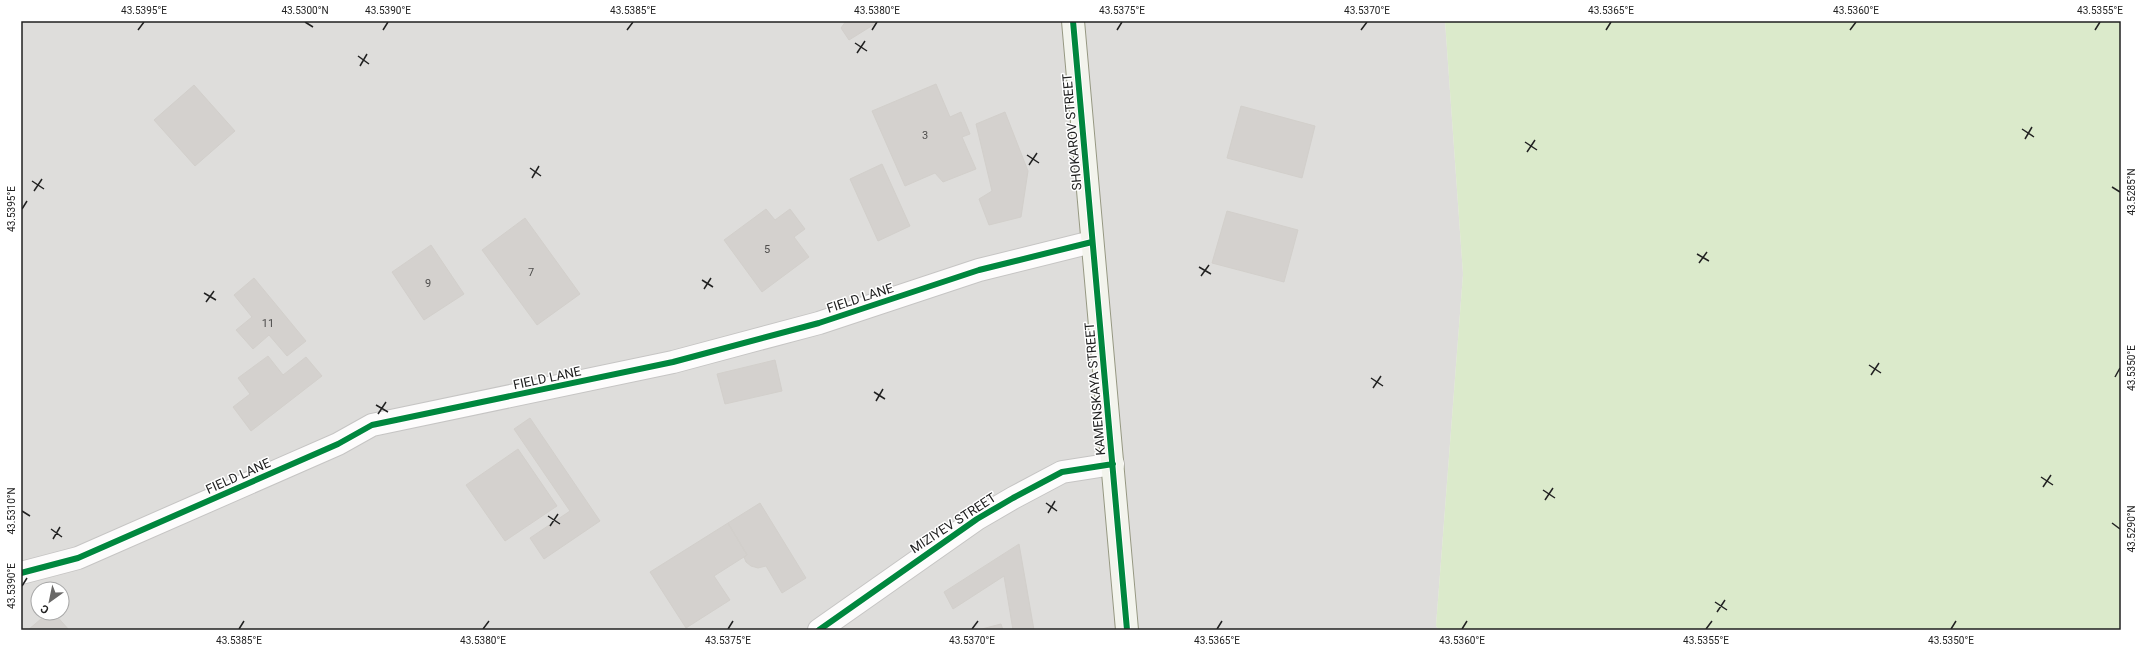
<svg xmlns="http://www.w3.org/2000/svg" width="2142" height="651" font-family="Roboto,sans-serif">
	<style>
		.residential { fill: #dedddb; fill-rule: evenodd }
		.grass { fill: #dbeacb }
		.building { fill: #d4d1ce; stroke: #d2cfcb }
		.lines { fill: none; stroke-linecap: round; stroke-linejoin: round }
		.street-casing { stroke: #c6c5c4; stroke-width: 24 }
		.secondary-casing { stroke: #969882; stroke-width: 24 }
		.street { stroke: #fdfcfc; stroke-width: 22 }
		.secondary { stroke: #f3f4ed; stroke-width: 22 }
		.cycleway-casing { stroke: #fff; stroke-width: 8 }
		.cycleway { stroke: #00873e; stroke-width: 6 }
		.ticks { fill: none; stroke: #212121; stroke-width: 1.5 }
		.labels { text-anchor: middle; dominant-baseline: central; stroke-width: 3; stroke-linejoin: round; paint-order: stroke }
		.number-label { font-size: 11px; fill: #4e4d4c }
		.street-label { font-size: 13px; fill: #212121; stroke: #fff }
		.neatline { fill: none; stroke: #212121; stroke-width: 1.5 }
		.ticks-label { font-size: 10px; text-anchor: middle; fill: #212121 }
	</style>
	<rect width="100%" height="100%" fill="#efedea"/>
	<path class="residential" d="M21,21h1424l18,253 -27,352 3,4h-1418zM38,589h24v24h-24z"/>
	<path class="grass" d="M1445,21h676v609h-682l-3,-4 27,-352z"/>
	<path class="building" d="M846,21h31l1,1 -29,18 -8,-12z
		M936,84l14,33 11,-5 9,22 -8,3 14,32 -33,13 -8,-9 -30,13 -33,-75z
		M194,85l41,46 -40,35 -41,-46z
		M1241,106l74,20 -13,52 -75,-20z
		M1005,112l23,59 -7,46 -32,8 -10,-26 13,-8 -16,-67z
		M882,164l28,62 -32,15 -28,-62z
		M766,209l9,11 15,-11 15,20 -11,8 15,20 -47,35 -38,-52z
		M1227,211l71,19 -14,52 -72,-19z
		M525,218l55,76 -43,31 -55,-75z
		M431,245l33,49 -40,26 -32,-48z
		M254,278l52,63 -19,15 -18,-21 -16,14 -17,-19 16,-13 -18,-22z
		M268,356l15,19 23,-18 16,19 -71,55 -18,-24 17,-13 -12,-16z
		M775,360l7,31 -57,13 -8,-30z
		M530,418l70,103 -56,38 -14,-21 40,-27 -56,-82z
		M518,449l39,57 -52,35 -39,-56z
		M760,503l46,75 -24,15 -16,-27 -8,2 -7,-2 -5,-4 -2,-5 3,-2 -19,-32z
		M728,523l19,32 -33,21 16,24 -44,28 -36,-56z
		M1019,544l15,86h-21l-9,-54 -51,33 -9,-17z
		M48,613h6l15,17h-41z
		M1001,624l2,6h-25z"/>
	<g class="lines">
		<defs>
			<path id="street" d="M21,573l57,-15 260,-114 34,-19 301,-63 146,-39 160,-53 113,-28
				M819,630l158,-111 36,-21 49,-26 51,-8"/>
			<path id="secondary" d="M1073,21l54,609"/>
		</defs>
		<use href="#street" class="street-casing"/>
		<use href="#secondary" class="secondary-casing"/>
		<use href="#street" class="street"/>
		<use href="#secondary" class="secondary"/>
		<defs>
			<path id="cycleway" d="M1073,21l54,609
				M21,573l57,-15 260,-114 34,-19 301,-63 146,-39 160,-53 113,-28
				M819,630l158,-111 36,-21 49,-26 51,-8"/>
		</defs>
		<use href="#cycleway" class="cycleway-casing"/>
		<use href="#cycleway" class="cycleway"/>
	</g>
	<path class="ticks" d="M305,22l8,5M138,30l6,-8M383,30l5,-8M627,30l6,-8M872,30l5,-8M1117,30l5,-8M1361,30l6,-8M1606,30l5,-8M1850,30l6,-8M2095,30l5,-8M855,43l12,8M857,53l8,-12M358,56l11,8M360,66l7,-12M2022,129l12,8M2025,139l7,-12M1525,142l12,8M1527,152l8,-12M1027,155l12,8M1029,165l8,-12M530,168l11,8M532,178l7,-12M32,181l12,8M2112,187l8,5M34,191l8,-12M22,209l5,-8M1697,254l12,7M1699,263l8,-11M1199,267l12,7M1201,276l8,-11M702,280l11,7M704,289l7,-11M204,293l12,7M206,302l8,-11M1869,365l12,8M1871,375l8,-12M2115,377l5,-9M1371,378l12,8M1373,388l8,-12M874,392l11,7M876,401l7,-12M376,405l12,7M378,414l8,-12M2041,477l12,8M2043,487l8,-12M1543,490l12,8M1545,500l8,-12M1046,503l11,8M22,511l8,5M1048,513l7,-12M548,516l12,8M2112,523l8,6M550,526l8,-12M51,529l11,8M53,539l7,-12M22,586l5,-8M1715,602l12,8M1717,612l8,-12M239,629l5,-8M483,629l6,-8M728,629l5,-8M972,629l6,-8M1217,629l5,-8M1462,629l5,-8M1706,629l6,-8M1951,629l5,-8"/>
	<g class="labels">
		<g class="number-label">
			<text x="925" y="135">3</text>
			<text x="767" y="249">5</text>
			<text x="531" y="272">7</text>
			<text x="428" y="283">9</text>
			<text x="268" y="323">11</text>
		</g>
		<g class="street-label">
			<text transform="translate(1072 132) rotate(-95)">SHOKAROV STREET</text>
			<text transform="translate(860 298) rotate(-18)">FIELD LANE</text>
			<text transform="translate(547 378) rotate(-12)">FIELD LANE</text>
			<text transform="translate(1095 389) rotate(-95)">KAMENSKAYA STREET</text>
			<text transform="translate(238 476) rotate(-24)">FIELD LANE</text>
			<text transform="translate(953 523) rotate(-33)">MIZIYEV STREET</text>
		</g>
	</g>
	<rect width="2142" height="651" fill="none" stroke="#ffffff" stroke-width="44"/>
	<g transform="translate(50 601) rotate(213)"><circle r="19" fill="#ffffff" stroke="#a6a6a6"/>
	<path d="M0-3L7 15L0 10L-7 15Z" fill="#696867"/>
	<text y="-6" font-size="11" font-weight="bold" text-anchor="middle" fill="#212121">С</text>
	</g>
	<rect x="22" y="22" width="2098" height="607" class="neatline"/>
	<g class="ticks-label">
		<text x="144" y="14">43.5395°E</text>
		<text x="305" y="14">43.5300°N</text>
		<text x="388" y="14">43.5390°E</text>
		<text x="633" y="14">43.5385°E</text>
		<text x="877" y="14">43.5380°E</text>
		<text x="1122" y="14">43.5375°E</text>
		<text x="1367" y="14">43.5370°E</text>
		<text x="1611" y="14">43.5365°E</text>
		<text x="1856" y="14">43.5360°E</text>
		<text x="2100" y="14">43.5355°E</text>
		<text transform="translate(2131 192) rotate(-90)" y="4">43.5285°N</text>
		<text transform="translate(11 209) rotate(-90)" y="4">43.5395°E</text>
		<text transform="translate(2131 368) rotate(-90)" y="4">43.5350°E</text>
		<text transform="translate(11 511) rotate(-90)" y="4">43.5310°N</text>
		<text transform="translate(2131 529) rotate(-90)" y="4">43.5290°N</text>
		<text transform="translate(11 586) rotate(-90)" y="4">43.5390°E</text>
		<text x="239" y="644">43.5385°E</text>
		<text x="483" y="644">43.5380°E</text>
		<text x="728" y="644">43.5375°E</text>
		<text x="972" y="644">43.5370°E</text>
		<text x="1217" y="644">43.5365°E</text>
		<text x="1462" y="644">43.5360°E</text>
		<text x="1706" y="644">43.5355°E</text>
		<text x="1951" y="644">43.5350°E</text>
	</g>
</svg>
